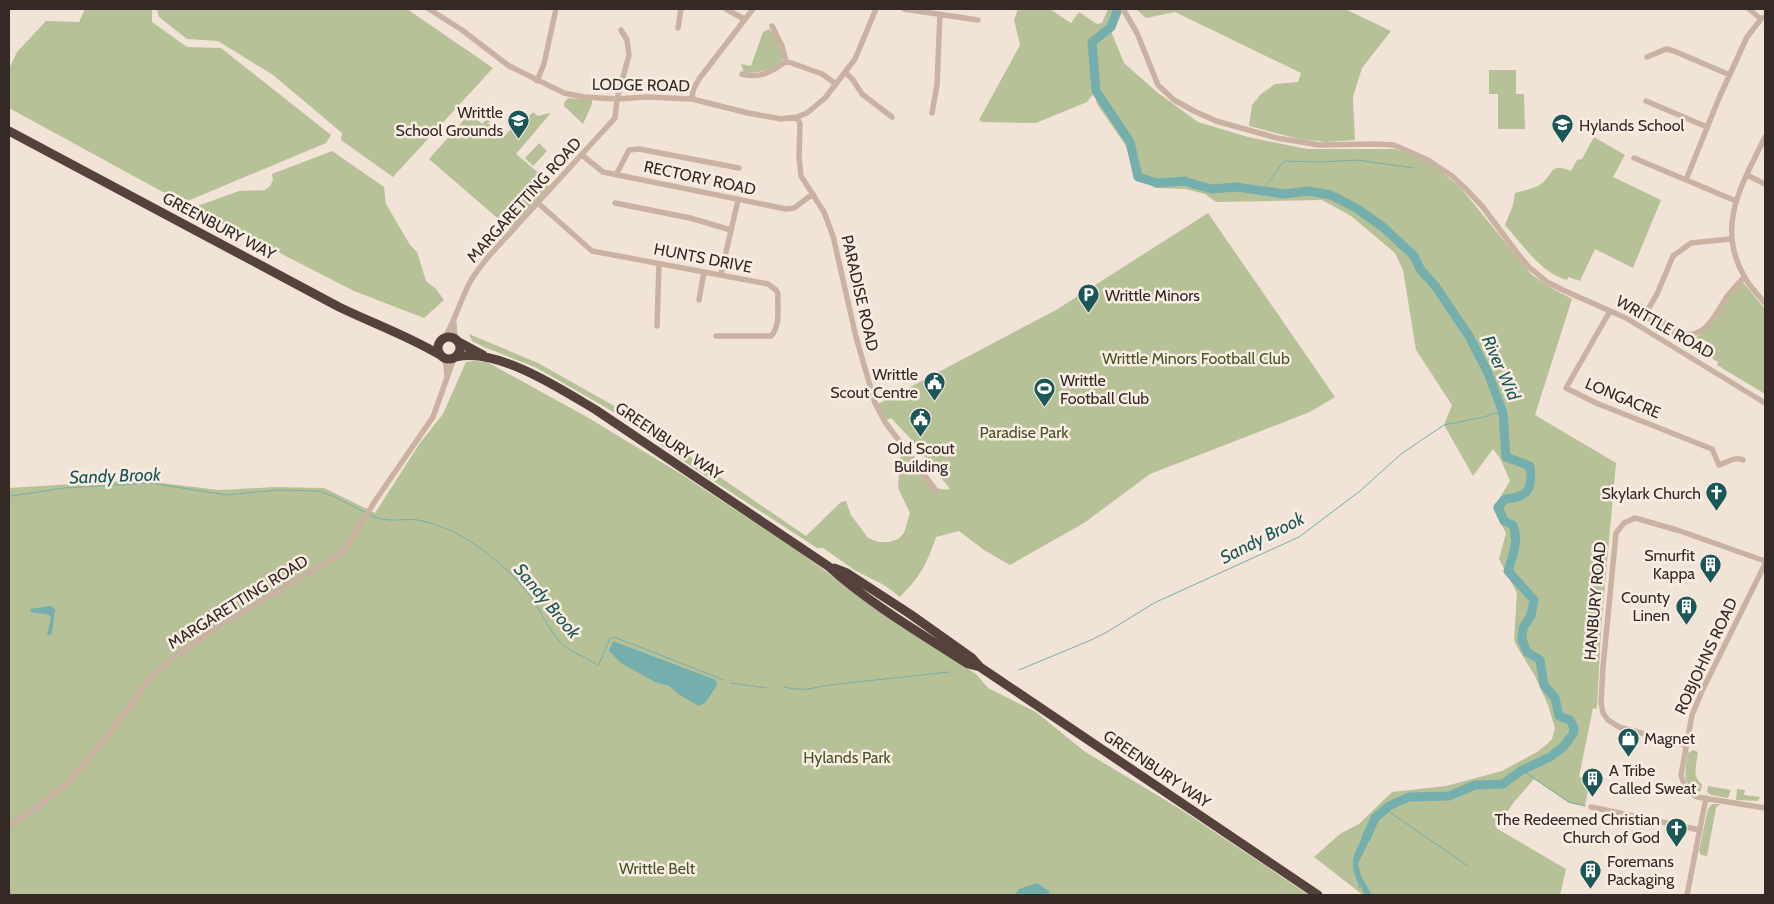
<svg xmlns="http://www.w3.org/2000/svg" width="1774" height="904" font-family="Cabin,sans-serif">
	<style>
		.green { fill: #b6c197 }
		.water { fill: #75afad }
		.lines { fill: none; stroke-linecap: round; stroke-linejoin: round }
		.stream { stroke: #75afad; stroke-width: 1 }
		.river { stroke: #75afad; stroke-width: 9 }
		.minor { stroke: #cab2a3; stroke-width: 5.5 }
		.highway { stroke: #56423c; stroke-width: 9 }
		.labels { text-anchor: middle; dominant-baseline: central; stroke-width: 5; stroke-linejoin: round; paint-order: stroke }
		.street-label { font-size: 16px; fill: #342925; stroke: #f9ede3 }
		.poi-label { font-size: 16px; fill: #342925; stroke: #f9ede3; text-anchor: end }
		.park-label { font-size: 16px; fill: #475328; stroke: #f9ede3 }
		.water-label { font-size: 18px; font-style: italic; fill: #1a5756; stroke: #f9ede3 }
	</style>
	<rect width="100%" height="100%" fill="#f2e3d7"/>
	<path class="green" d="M85,9h67v13l35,25 34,1 110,87 -5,8 -143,60 -174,-95v-39l8,-17 29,-31 33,1z
		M157,9h250l86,59 -100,109 -52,-37 1,-7 -69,-58 -55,-34 -31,-2 -28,-22z
		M1018,9h32l21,14 8,-11 18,12 5,-1 6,-14h8l-7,17 15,37 34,30 40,29 50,15 59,12h88l24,8 18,11 23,19 72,88 23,15 17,9 -37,116 81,48 -15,166 -4,80 -4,-1 -14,69 11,3 -5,26 -16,-3 -35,-24 -20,23 -18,26 70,41 -6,26h-197l-49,-38 26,-23 19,-10 33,-32 54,-6 56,-15 35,-19 9,-7 6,-6 3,-11 -7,-23 -13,-29 -19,-31 -2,-6 3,-46 -18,-34 7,-26 -13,-24 17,-28 -10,-23 -7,-9 -20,27 -29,-51 8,-20 -36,-55 -13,-80 -8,-17 -44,-37 -29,-16 -106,2 -11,-8 -20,-5 -30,-1 -20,-12 -9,-30 -29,-42 -3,-11 -7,9 -51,21 -54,-1 -3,-2 41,-75 -6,-25z
		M1136,9h209l46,22 -29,37 -9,29 2,43 -29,2 -27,-3 -50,-13 3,-21 9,-11 14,-10 23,-2 3,-9 -126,-61 -29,6z
		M769,29l7,8 7,21c-8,13 -25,15 -39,15l-3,-9 10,2 12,-34z
		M1489,70h27v24h8l1,35h-27v-35h-9z
		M568,98l24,2v4l-9,20 -19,-18v-3z
		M533,112l5,4 11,-3 1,1 -34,40 31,26 2,7 -39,42 -81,-70 41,-46 12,11 6,-6 2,3 -2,2 15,14 8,-8 4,3z
		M1594,137l31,18 -12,22 48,23 -28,68 -38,-19 -15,32 -12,-4 -1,3c-26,-7 -45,-36 -62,-55l8,-20 2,-12c7,-2 16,-4 23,-7 16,-9 10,-25 33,-15l6,-11 5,-1z
		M539,143l8,8 -14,15 -8,-8z
		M332,151l52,36 2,17 24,41 7,7 9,29 10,8 8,11 -20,18 -70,-27 -162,-83 47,-17 26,-1 5,-4 3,-6 -1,-6z
		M1208,213l127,184 -25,15 -160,62 -66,49 -74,42 -26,-15 -25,-19 -23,6c-9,27 -16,40 -36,60l-16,-12 -28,-14 -33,-23h-6l-125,-81 -73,-52 -82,-47 -53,-21 -12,-6 -3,-7 69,29 87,49 181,124 35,-34 5,-1 5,14 17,23 11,4h10l9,-3 6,-6 6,-20 -12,-25 2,-31 7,-5c10,15 22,42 43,37l-41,-52 -18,-19 -4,2 -9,-16 178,-94z
		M1742,281l23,28v85l-48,-29 1,-3 -25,-15 11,2 1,-9 -10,-2c20,-13 31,-39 47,-57z
		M1620,301l16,7 46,28 6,1 -1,5h-5l-38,-23 -26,-14z
		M474,361l13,1 100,55 94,57 120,79 49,36 17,14 109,71 12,14 48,24 48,39 96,58 129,86h-701v-2l-1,2h-598v-407l128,-8 82,10 56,-3 49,1 51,25 45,-70 23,-29 23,-52z
		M1693,750l5,2c-1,11 -7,25 4,32l-1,7 -4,1c-17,-5 -11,-26 -9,-39z
		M1708,786l23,4 -3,8 -17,-3 -4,-3z
		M1737,789l8,1 -1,5 16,2 -2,4 -22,-1z
		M1712,804h8l-4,4 -9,48 -6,-1 -2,-4 9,-42z"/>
	<path class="water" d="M51,606l4,3 -3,24 -3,3 -2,-2 4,-17 -2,-2 -18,-3 -1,-3z
		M613,641l103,39 1,5 -11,17 -7,4 -21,-12 -9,-8 -14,-4 -34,-19 -12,-12z
		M1368,827l6,3 -16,34 3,12 11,19h-7l-4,-8 -3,1 1,-3c-13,-26 -3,-34 9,-58z
		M1037,883l13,9 -2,3h-33l4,-6z"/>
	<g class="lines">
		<path class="stream" d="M1262,191l22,-30 36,1 37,-2 57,8
			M9,494l3,2 52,-8 86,-5 77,12 50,-5 42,1 18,7 29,15
			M370,515c18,9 31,3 48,5 15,3 31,9 43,16 22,12 52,37 67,57 12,16 20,36 34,51 10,9 25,13 36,22l12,-27 4,-2 110,43
			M1019,670l72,-30 16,-8 47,-29 145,-66 61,-46 41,-37 43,-29 40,-8 11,-4h8
			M731,683l36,5
			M784,687c23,6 31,-1 54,-3 37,-4 75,-8 112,-12
			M1522,770l47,32 16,4
			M1385,809l83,57"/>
		<path class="river" d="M1118,9l-7,18 -19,15 4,49 34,51 8,35 20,6 26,-2 27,8 26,-2 47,7 24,-3 23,4 25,13 27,19 31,29 6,13 16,18 33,49 19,37 15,40 3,44 24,9c3,22 -1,31 -25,33l-7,8 6,14 9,4c6,15 0,31 -5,46l26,29 -3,15 -8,13 -1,12 5,12 13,8 4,25 11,13 4,18 11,4 4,8 -1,6 -10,13 -13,10 -28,13 -19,14 -28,1 -26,11 -40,1 -20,9 -14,12 -9,20"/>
		<path class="minor" d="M429,9l33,21 47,36 55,27 20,4 33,2 29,-2 46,2 56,14 33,6 16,-2 10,-4 18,-15 30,-39 21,-50
			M726,9l18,10
			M904,9l74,11
			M1123,9l14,24 21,52 16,15 20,11 22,10 61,17 42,7 57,-1 18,1 34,15 24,16 13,12 17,18 36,48 11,13 18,15 18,9 61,27 139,85
			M1749,9l12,10
			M678,28l3,-19
			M1647,57l19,-8 8,2 56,24
			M786,61l36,13 14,10
			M846,73l7,7 9,14 30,23
			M742,74c17,5 30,-2 44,-13l-4,-15 -10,-20
			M537,81l7,-17 12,-55
			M692,99l1,-9 6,-11 54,-70
			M1646,101l61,26
			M932,113l5,-28 3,-71
			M797,117l3,7 -1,33 2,19 23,36 9,24 23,101 19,66 10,19 52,70
			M1765,137c-22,46 -50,88 -21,139 5,10 14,19 21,27
			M582,155l21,17 183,37 8,-1 19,-14
			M1634,158l102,43
			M616,175l13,-25 10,-1 100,19
			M1747,175l18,9
			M1686,180l33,-82 28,-61 14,-18 4,-2
			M538,203l54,48 176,33 8,6 2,4c-1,12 3,32 -7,42h-55
			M615,203l75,15 41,12
			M721,274l17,-74
			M699,300l5,-28
			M1640,306l44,28c23,4 33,-23 44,-39 5,-6 11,-12 16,-18
			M1610,311l-44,77 30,15 116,46 7,16c8,-3 17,-9 24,-5
			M1647,311l10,-17 16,-38 18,-13 40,-4
			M454,323l1,17
			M657,326l2,-62
			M444,339c11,-18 16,-38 26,-57 5,-9 12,-17 18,-25l127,-139 2,-19 12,-44 -2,-15 -6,-10
			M445,359l2,17
			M1765,564l-62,125 -11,26 -11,60 5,15 11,7 68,11
			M1685,745l-66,-18 -11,-7 -5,-7 -2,-10 2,-36 13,-134 8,-10 11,-5 42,12 88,31
			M1591,807l109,23
			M9,826l30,-20 29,-23 43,-52 41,-55 18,-16 46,-32 121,-72 7,-5 33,-53 56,-81 21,-59
			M1687,895l19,-97"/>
		<path class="highway" d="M9,131l330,176c33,16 69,29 101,48
			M438 348a11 11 0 1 1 22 0a11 11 0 1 1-22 0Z
			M457,341l26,14
			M456,357c41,-10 105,32 140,53l232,156c42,38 92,67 140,98l12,3
			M834,568l13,5 63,41 62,44 8,9 338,228"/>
	</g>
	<defs>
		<symbol id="school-pin" viewBox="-11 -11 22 30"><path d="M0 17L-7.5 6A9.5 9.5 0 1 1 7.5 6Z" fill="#1a5756" stroke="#f9ede3"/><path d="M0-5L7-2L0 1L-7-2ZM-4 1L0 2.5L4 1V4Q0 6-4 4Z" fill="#fff"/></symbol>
		<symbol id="parking-pin" viewBox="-11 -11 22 30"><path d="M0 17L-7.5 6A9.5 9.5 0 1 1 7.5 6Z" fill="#1a5756" stroke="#f9ede3"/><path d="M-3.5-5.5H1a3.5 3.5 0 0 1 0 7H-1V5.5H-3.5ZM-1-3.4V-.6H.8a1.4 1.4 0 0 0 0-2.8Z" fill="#fff"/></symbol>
		<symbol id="civic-pin" viewBox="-11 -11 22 30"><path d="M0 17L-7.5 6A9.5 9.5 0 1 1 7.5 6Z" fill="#1a5756" stroke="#f9ede3"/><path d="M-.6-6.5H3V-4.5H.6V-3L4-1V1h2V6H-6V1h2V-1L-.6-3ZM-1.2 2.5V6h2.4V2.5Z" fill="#fff"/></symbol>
		<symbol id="stadium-pin" viewBox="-11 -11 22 30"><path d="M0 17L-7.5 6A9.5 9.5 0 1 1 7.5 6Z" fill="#1a5756" stroke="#f9ede3"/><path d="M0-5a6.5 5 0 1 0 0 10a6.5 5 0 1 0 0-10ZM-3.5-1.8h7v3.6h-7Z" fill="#fff"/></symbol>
		<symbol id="church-pin" viewBox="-11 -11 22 30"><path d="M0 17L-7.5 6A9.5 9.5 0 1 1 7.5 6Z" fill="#1a5756" stroke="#f9ede3"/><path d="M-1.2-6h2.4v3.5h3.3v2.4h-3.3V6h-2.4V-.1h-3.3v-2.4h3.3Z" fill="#fff"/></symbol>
		<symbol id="building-pin" viewBox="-11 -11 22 30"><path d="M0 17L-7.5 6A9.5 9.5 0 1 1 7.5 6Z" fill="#1a5756" stroke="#f9ede3"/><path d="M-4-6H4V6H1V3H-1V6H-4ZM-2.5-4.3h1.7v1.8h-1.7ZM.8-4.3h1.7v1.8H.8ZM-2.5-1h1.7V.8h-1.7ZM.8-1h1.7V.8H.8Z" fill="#fff"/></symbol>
		<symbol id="shop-pin" viewBox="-11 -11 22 30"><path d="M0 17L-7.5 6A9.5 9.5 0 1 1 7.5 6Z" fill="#1a5756" stroke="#f9ede3"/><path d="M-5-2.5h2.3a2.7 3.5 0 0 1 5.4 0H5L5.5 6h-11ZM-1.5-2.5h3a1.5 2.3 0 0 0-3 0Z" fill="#fff"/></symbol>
	</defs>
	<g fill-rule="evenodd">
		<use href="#school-pin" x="506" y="108" width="25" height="34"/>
		<use href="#school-pin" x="1550" y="112" width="25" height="34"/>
		<use href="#parking-pin" x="1076" y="282" width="25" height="34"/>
		<use href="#civic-pin" x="922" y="370" width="25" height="34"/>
		<use href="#stadium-pin" x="1032" y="376" width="25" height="34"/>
		<use href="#civic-pin" x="908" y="406" width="25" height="34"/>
		<use href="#church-pin" x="1704" y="480" width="25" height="34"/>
		<use href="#building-pin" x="1698" y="552" width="25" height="34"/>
		<use href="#building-pin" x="1674" y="594" width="25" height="34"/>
		<use href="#shop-pin" x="1616" y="726" width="25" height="34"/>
		<use href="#building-pin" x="1580" y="766" width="25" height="34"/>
		<use href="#church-pin" x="1664" y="816" width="25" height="34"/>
		<use href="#building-pin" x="1578" y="858" width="25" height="34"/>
	</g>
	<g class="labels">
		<g class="street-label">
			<text transform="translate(641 85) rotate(1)">LODGE ROAD</text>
			<text transform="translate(700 178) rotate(12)">RECTORY ROAD</text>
			<text transform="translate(524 200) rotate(-48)">MARGARETTING ROAD</text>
			<text transform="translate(219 226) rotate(28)">GREENBURY WAY</text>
			<text transform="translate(703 258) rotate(11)">HUNTS DRIVE</text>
			<text transform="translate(860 293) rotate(77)">PARADISE ROAD</text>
			<text transform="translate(1665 327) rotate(30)">WRITTLE ROAD</text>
			<text transform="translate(1623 398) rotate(23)">LONGACRE</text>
			<text transform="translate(669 441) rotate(34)">GREENBURY WAY</text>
			<text transform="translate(1595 601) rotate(-85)">HANBURY ROAD</text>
			<text transform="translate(238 602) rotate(-32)">MARGARETTING ROAD</text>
			<text transform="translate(1706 656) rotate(-65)">ROBJOHNS ROAD</text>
			<text transform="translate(1157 769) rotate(34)">GREENBURY WAY</text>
		</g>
		<g class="poi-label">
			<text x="503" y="112">Writtle<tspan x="503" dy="18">School Grounds</tspan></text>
			<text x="1579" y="125" text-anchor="start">Hylands School</text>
			<text x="1105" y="295" text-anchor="start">Writtle Minors</text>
			<text x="918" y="374">Writtle<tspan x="918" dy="18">Scout Centre</tspan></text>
			<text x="1060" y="380" text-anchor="start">Writtle<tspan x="1060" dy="18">Football Club</tspan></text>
			<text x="921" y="448" text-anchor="middle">Old Scout<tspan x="921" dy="18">Building</tspan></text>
			<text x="1701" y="493">Skylark Church</text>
			<text x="1695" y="555">Smurfit<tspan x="1695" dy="18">Kappa</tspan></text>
			<text x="1670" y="597">County<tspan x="1670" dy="18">Linen</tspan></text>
			<text x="1644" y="738" text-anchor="start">Magnet</text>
			<text x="1609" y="770" text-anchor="start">A Tribe<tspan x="1609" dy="18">Called Sweat</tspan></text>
			<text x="1660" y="819">The Redeemed Christian<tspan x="1660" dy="18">Church of God</tspan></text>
			<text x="1607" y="861" text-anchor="start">Foremans<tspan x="1607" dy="18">Packaging</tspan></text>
		</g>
		<g class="park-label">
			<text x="1196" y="358">Writtle Minors Football Club</text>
			<text x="1024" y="432">Paradise Park</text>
			<text x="847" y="757">Hylands Park</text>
			<text x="657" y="868">Writtle Belt</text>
		</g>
		<g class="water-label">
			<text transform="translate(1501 368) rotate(66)">River Wid</text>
			<text transform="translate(115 476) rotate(-2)">Sandy Brook</text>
			<text transform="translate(1262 538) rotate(-27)">Sandy Brook</text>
			<text transform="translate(547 601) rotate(50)">Sandy Brook</text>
		</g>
	</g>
	<rect width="1774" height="904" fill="none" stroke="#342925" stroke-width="20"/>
</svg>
